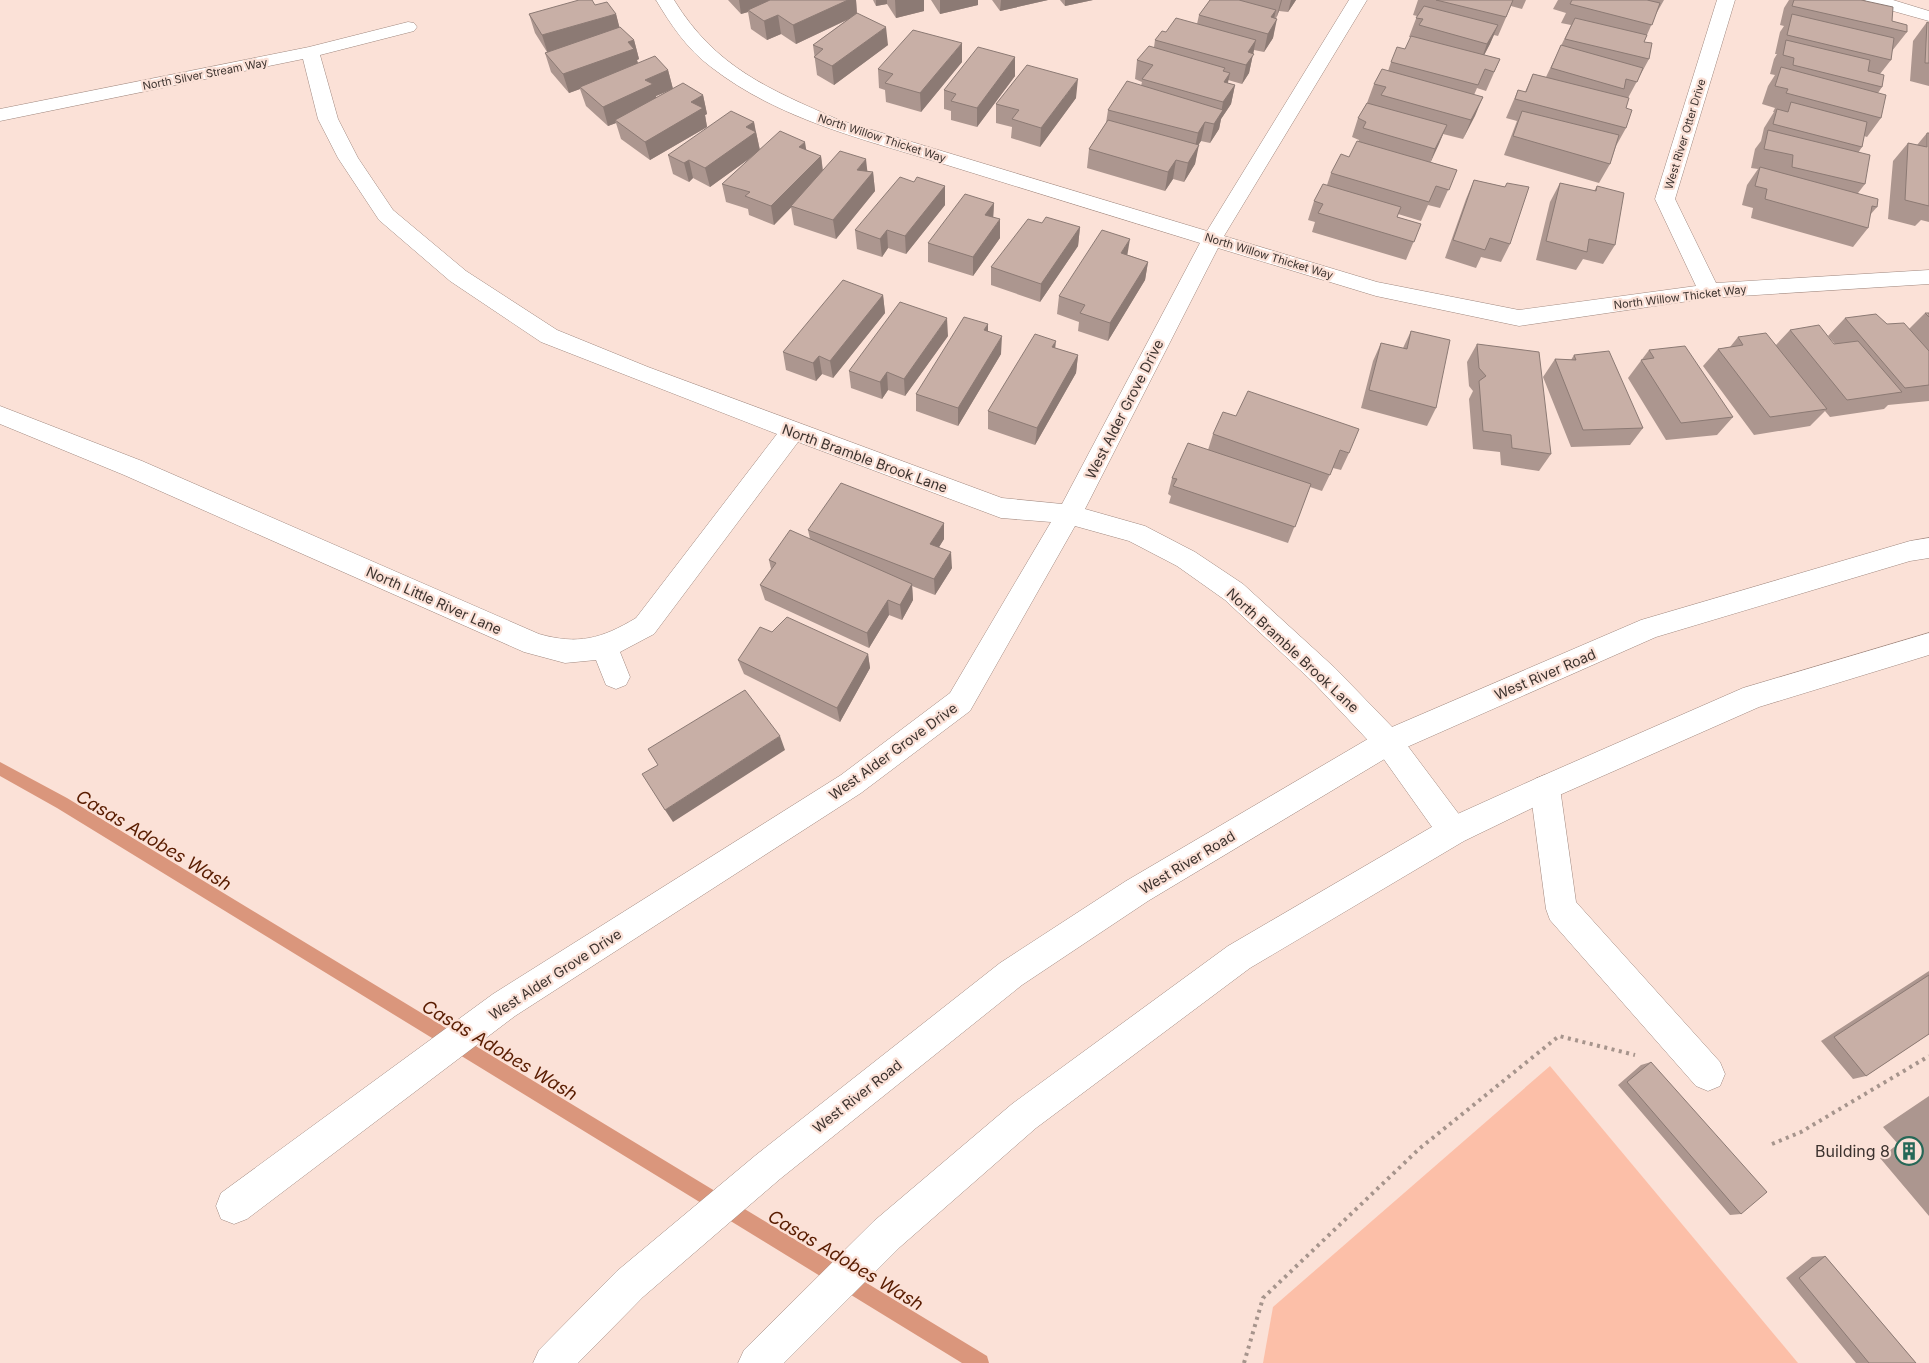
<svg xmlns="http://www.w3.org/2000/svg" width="1929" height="1363" font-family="Inter,sans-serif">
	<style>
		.green { fill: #fcbfa8 }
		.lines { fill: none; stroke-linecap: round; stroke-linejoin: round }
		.stream { fill: #da967c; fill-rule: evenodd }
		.minor-casing { stroke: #a0887f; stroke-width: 1 }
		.major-casing { stroke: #a0887f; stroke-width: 1 }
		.path { stroke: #a6948c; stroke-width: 4; stroke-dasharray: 3 4.5; stroke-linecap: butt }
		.minor { fill: #fff; fill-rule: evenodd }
		.major { fill: #fff; fill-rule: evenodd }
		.wall { fill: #ac968f; fill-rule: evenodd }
		.shaded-wall { fill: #8c7a74 }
		.building { fill: #c8afa6; stroke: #8c7a74 }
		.labels { text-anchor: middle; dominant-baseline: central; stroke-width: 4.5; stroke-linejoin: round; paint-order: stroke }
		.far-street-label { font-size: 11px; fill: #3d332f; stroke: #fbe1d7 }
		.street-label { font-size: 14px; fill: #3d332f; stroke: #fbe1d7 }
		.near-poi-label { font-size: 16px; fill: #3d332f; stroke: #fbe1d7; text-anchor: end }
		.near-water-label { font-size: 18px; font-style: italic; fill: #591c00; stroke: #fbe1d7 }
	</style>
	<rect width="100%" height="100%" fill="#fbe1d7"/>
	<path class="green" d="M1550,1066l248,297h-535l10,-56z"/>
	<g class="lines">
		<path class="stream" d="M0,762l67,36 920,558 2,7h-27l-905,-555 -57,-32z"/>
		<defs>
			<path id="minor" d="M656,0h18c42,68 95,89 165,120l368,111 142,-231h18l-143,236 153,46 142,28 177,-24 -41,-87 62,-199h18l-60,199 41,84 213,-13v14l-220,14 -190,28 -143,-30 -158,-48 -133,261 60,17 50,26 48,32 92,84 63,65 66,88 4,10 -4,10 -11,4 -11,-4 -64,-90 -63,-67 -90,-84 -48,-34 -48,-25 -54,-15 -105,185 -109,82 -346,223 -268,203 -13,5 -13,-5 -5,-13 5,-13 272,-199 348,-219 109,-82 101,-171 -50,-4 -203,-76 -144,192 -34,18 10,25 -4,8 -10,4 -10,-4 -10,-25 -31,3 -41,-11 -400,-177 -124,-51v-18l142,55 397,173c39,11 62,5 97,-16l141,-184 -236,-92 -91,-61 -71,-61 -41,-62 -20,-39 -15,-60 -303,62v-12l309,-62 99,-25 6,1 3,4 -3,4 -94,24 18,64 20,39 35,52 73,61 91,59 91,37 354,131 60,6 138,-261c-85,-26 -169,-52 -253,-78 -81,-25 -168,-45 -236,-98 -24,-18 -40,-42 -55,-67z
				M1865,0h28l36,11v10l-61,-17z
				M1545,775l10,4 5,9 16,114 144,160 5,12 -5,12 -12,5 -12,-5 -146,-166 -4,-11 -16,-121 5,-9z"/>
			<path id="major" d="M1929,538v20l-19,3 -254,76 -258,114 -250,150 -126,84 -242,194 -137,118 -65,66h-45l6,-13 78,-79 139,-116 244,-192 126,-82 252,-148 263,-113 269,-79z
				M1929,633v22l-170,52 -204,90 -91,44 -214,127 -214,160 -136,119 -116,116h-46l6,-13 130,-129 138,-117 216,-158 214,-125 93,-42 208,-91z"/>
		</defs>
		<use href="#minor" class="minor-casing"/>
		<use href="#major" class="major-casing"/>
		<path class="path" d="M1772,1144l29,-12 128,-76
			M1244,1363l19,-65 156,-149 140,-113 76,19"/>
		<use href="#minor" class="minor"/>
		<use href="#major" class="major"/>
	</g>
	<path class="wall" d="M728,0h128l1,13 31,32 -54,40 -17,-10 -4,-30 34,-25 -51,24 -15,-10 -14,6 -16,-11 -3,-17 -7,2z
		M873,0h51v11l-28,7 -9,-14 -11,2z
		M931,0h47v5l-38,9z
		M992,0h56l-48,11z
		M1060,0h33l-28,6z
		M1210,0h86l-8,12 -9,-1 -3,7 -3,20 -9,14 -10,-2 -5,23 -7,11 -14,-4v3l7,2 -4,19 -10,15 -2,10 -9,14 -9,-2 -3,4 -3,19 -11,18 -11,-3 -8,12 -78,-23 2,-19 17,-26 2,-13 33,-24 1,-4 -7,-3 2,-19 17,-13 1,-7 11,-8 31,-8 2,-9z
		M1418,0h108l-4,9 -11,-3 -13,30 -4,-1 -10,20 16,4 -14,32 -9,-3 -3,7 9,2 -20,42 -20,-5 -13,28 27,8 -17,38 -12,-3 -7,16 -23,-7 -1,3 24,7 -15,36 -94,-28 3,-10 -7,-2 6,-19 13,-16 4,-12 18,-16 9,-15 1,-2 -7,-3 6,-19 9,-15 7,-19 14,-13 3,-9 14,-13 6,-12h-2l8,-21 -4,-1z
		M1558,0h106l-8,14 -12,28 5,17 -21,39 -2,10v20l-10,18 -6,18 -11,19 -95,-28 13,-34 -11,-3 12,-28 7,2 8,-18 13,3 25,-52 -10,-2 5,-10 -13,-4z
		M1789,0h72l46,32 -15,19 -1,9 -11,14 2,13 -4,6 3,25 -14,19 -3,-1 -2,11 -4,6 7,31 -7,9 19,14 -7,8 -2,13 -15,19 -102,-29 2,-10 -11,-3 5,-20 11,-16 -7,-1 4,-19 6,-8 3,-13 10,-16h-1l2,-4 -13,-4 6,-18 7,-11 -5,-1 4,-15 3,-5h-2l5,-22 4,-6 -4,-1 4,-17z
		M595,5l21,9 3,13 15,13 5,19 -2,1 1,3 30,7 5,19 30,6 4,19 -2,1 2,12 -57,33 -29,-21 -5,-16 -8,3 -22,-20 -6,-17 -11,4 -18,-21 -6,-19 2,-1 -12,-19 -6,-19zM672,89l-16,9v-2z
		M1927,22l2,1v63l-19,-5 3,-40z
		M1015,57v19l-38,51 -26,-7v-9l-7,-2v-19z
		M962,62l-41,50 -35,-10 -1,-12 -6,-2 -1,-19z
		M1076,98l-36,49 -29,-9 1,-11 -16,-4v-19z
		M754,122l1,9 1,1 4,18h46l15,6 2,14 50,2 2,19 -39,48 -42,-14 -3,-18 -17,18 -25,-10 -1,-6 -22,-7 -4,-18 32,-29 -44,32 -17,-9 -4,4 -16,-8 -5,-19z
		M1927,133h2v89l-8,-2 -6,6 -27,-7 5,-58 15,-18 9,2z
		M1474,180l31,7 2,-4 3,61 -9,18 -20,-5 -5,11 -31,-10 21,-59z
		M914,182l31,4v19l-39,49 -18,-6 -6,9 -25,-8 -2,-19z
		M1560,183l34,8 3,-5 18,59 -12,19 -20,-5 -7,11 -40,-10 14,-58z
		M994,203l-1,14 7,21 -27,38 -45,-14v-19z
		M1042,223l38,4 -2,19 -38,56 -49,-17v-18z
		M1128,255l20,7 -3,18 -37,61 -30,-10 1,-9 -22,-8 2,-18z
		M883,295l2,18 -52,65 -11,-4 -6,7 -30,-11 -3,-18z
		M1925,313h4v88l-41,4 -4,4 -54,8 -5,-6 -15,15 -56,9 -51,-69 15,-17 12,-2 8,-10 38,8 14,-15 44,14h1l-7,-8 17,-18 42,6 22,5z
		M988,324v8l13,22 -43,72 -42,-15v-17z
		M1411,331l25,77 -9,18 -66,-18 12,-47 8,-18 22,5z
		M948,336l-43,60 -17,-6 -6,9 -31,-11 -2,-17z
		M1477,344l74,110 -12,17 -38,-6 -1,-13 -27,-3 -4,-50 4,-8 -4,-5 -2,-24z
		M1055,348l23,7 -2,18 -41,72 -47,-16v-18z
		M1649,350l84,67 -16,18 -51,5 -38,-62z
		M1574,355l69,73 -13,17 -59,2 -28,-70 12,-18 16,1z
		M1236,416l113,37 -8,17 -8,-2 -11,23 -12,-4 -22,56 -119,-40 2,-7 -3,-2 4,-16 36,-28 5,-16z
		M808,530l136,9 -5,8 13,21 -17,27 -23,-9 1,14 -11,20 -13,-5 -20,33 -104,-48 -5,-15 11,-16 -2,-9 41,-21z
		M868,654l2,14 -30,54 -96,-48 -6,-14z
		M1929,971v63l-63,42 -13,3 -32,-38z
		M1651,1062l90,152 -11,1 -112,-130 23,-20z
		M1929,1096v120l-49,-58 18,-14 -15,-17z
		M1825,1256l91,107h-60l-70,-85 26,-21z"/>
	<path class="shaded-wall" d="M739,0h45l-36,10v2l-7,2z
		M848,0h8l1,15 -61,29 -3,-19z
		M876,0h11v4l-11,2z
		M895,0h29v11l-28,7z
		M940,0h38v5l-38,9z
		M1001,0h47l-48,11z
		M1065,0h28l-28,6z
		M1281,0h1l-3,11 -3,8z
		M1291,0h5l-8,12z
		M1276,10l-4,17 5,-8 -4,19 -9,14 7,-35z
		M616,14l5,19 -73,21 -6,-19z
		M778,15l3,19 -14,6 -3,-19z
		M1498,25l-8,19 -10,19 7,-19z
		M886,27l2,18 -54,40 -2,-19z
		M634,40l5,19 -2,1 2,8 -59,19v2l-11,4 -6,-19 65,-32z
		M1256,40l-7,33 -7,11 4,-19 2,-13z
		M962,43v19l-41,50 -1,-19z
		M1015,57v19l-38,51v-19z
		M668,70l5,19 -17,7 2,7 -43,17 1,3 -8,3 -5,-19 42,-27z
		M1230,73l-4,19 -2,-10z
		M1078,79l-2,19 -36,49 1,-19z
		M1235,85l-4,19 -10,15 -2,10 -9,14 4,-19 7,-11 2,-11z
		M703,95l4,19 -2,1 2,12 -57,33 -5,-18 46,-40z
		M1483,97l-8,19 -12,23 8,-19z
		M754,122l2,10 4,19 -50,36 -5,-19 41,-41z
		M1205,122l-4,19 -7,11 4,-19z
		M1447,125l-8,19 -11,24 7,-19z
		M805,142l3,19 -9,-14z
		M1199,145l-4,19 -11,18 4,-19z
		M821,156l2,19 -49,50 -3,-19z
		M866,159l2,18 -11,-7z
		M689,160l4,18 -4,4 -5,-19z
		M1176,160l-3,19 -8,12 3,-19z
		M873,172l2,19 -39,48 -3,-19z
		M945,186v19l-39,49 -1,-18z
		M994,203l-1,18 -8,-6z
		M1000,219v19l-27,38v-19z
		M1080,227l-2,19 -38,56 1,-18z
		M887,230l1,18 -6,9 -2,-18z
		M1130,239l-3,18 -6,-4z
		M1148,262l-3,18 -37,61 2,-18z
		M883,295l2,18 -52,65 -3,-17z
		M947,318l1,18 -43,60 -1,-17z
		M988,324v18l-4,-12z
		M1002,336l-1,18 -43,72v-18z
		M1056,341l-2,17 -2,-11z
		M1078,355l-2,18 -41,72 2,-17z
		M819,356l3,18 -6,7 -3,-18z
		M887,372l1,18 -6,9 -2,-17z
		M944,523v16l-13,21 -1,-16z
		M951,552l1,16 -17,27 -1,-16z
		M912,584l1,16 -11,20 -2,-15z
		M888,600l1,15 -20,33 -2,-15z
		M868,654l2,14 -30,54 -3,-14z
		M780,736l5,14 -112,72 -8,-12z"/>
	<path class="building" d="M579,0h13l3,5 12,-3 9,12 -74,21 -13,-21z
		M770,0h78l-55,25 -15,-10 -14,6 -16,-11z
		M1210,0h29l37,10 -5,7 6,2 -9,15 -69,-19z
		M1436,0h77l-7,17z
		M1572,0h75l13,3 -8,22 -82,-21z
		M1794,0h67l32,7 -1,14 15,4v7l-115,-26z
		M1424,6l74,19 -11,19 -68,-19 4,-6 -7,-1z
		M857,13l29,14 -54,39 -18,-9 9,-8 -10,-4z
		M1792,14l102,24 -3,22 -104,-25z
		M1176,18l80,22 -8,12 6,2 -8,11 -91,-25 7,-9 4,1z
		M1575,18l72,17 -3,7 8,1 -3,16 -84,-20z
		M1927,22l2,1v40h-4z
		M620,27l14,13 -6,2 6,7 -71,25 -18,-21z
		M913,30l49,13 -42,50 -35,-10 8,-9 -15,-5z
		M1411,36l89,23 -6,13 -9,-3 -7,16 -87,-23 6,-15 8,2z
		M1786,40l84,20 -2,11 16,4 -2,12 -89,-22 1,-7 -11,-3z
		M1561,45l82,23 -6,14 -11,-3 -2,10 -73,-21z
		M1149,46l76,22 -2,3 7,2 -6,9 11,3 -12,17 -81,-23 11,-14 -16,-5z
		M978,47l37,10 -38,51 -26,-7 5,-7 -12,-4z
		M655,56l13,14 -23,10 8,4 -50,23 -23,-20z
		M1027,65l51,14 -37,49 -29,-9 7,-9 -23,-6z
		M1781,67l105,28 -5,23 -95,-25 2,-4 -13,-3z
		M1382,69l101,28 -12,23 -90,-25 5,-8 -12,-3z
		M1533,74l96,24 -3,10 6,2 -6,18 -111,-29 3,-9 8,2z
		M1127,81l96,29 -9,14 -9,-2 -7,11 -90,-23z
		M683,83l20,12 -12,7 12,6 -58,34 -30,-22z
		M1791,102l76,20 -5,25 -89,-23 4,-15 11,3z
		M1367,103l80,22 -12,24 -72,-21 3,-6 -8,-4z
		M731,111l23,11 -8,5 10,5 -51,36 -16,-8 -5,3 -16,-8z
		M1522,111l97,24 -9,29 -97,-28z
		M1108,120l91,25 -11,18 -12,-3 -8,12 -79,-23z
		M1768,130l102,25 -5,29 -73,-17 1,-12 -29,-6z
		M780,131l25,11 -6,5 22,9 -50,50 -26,-10 5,-4 -28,-8z
		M1927,133h2v73l-24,-6 3,-57 19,4z
		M1357,141l100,29 -8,20 -13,-4 -7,16 -98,-29 10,-19 8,3z
		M840,151l26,8 -9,11 16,2 -40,48 -42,-14z
		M1760,167l118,32 -1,8 -5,-1 -4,22 -103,-29 2,-10 -12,-3z
		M900,177l14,5 3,-5 28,9 -40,50 -18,-6 -7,9 -25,-9z
		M1474,180l31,7 2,-4 22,4 -19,57 -20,-6 -5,12 -32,-10z
		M1560,183l36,8 1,-5 27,7 -9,52 -26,-6 -2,13 -41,-11z
		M1323,184l78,23 -4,10 24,7 -7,18 -96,-29 5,-9 -9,-3z
		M965,194l29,9 -9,12 15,4 -27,38 -45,-14z
		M1046,217l34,10 -39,57 -50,-17 37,-48 14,4z
		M1102,230l28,9 -9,14 27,9 -38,61 -30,-10 5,-8 -26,-9z
		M843,280l40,15 -53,66 -11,-5 -6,7 -30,-11z
		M900,302l47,16 -43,61 -17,-7 -7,10 -31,-11z
		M1925,313h4v4z
		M1876,314l11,10 17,-1 25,28v34l-24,3 -60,-70z
		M964,317l24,7 -4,6 18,6 -44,72 -42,-14z
		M1819,325l15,19 24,-3 44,51 -55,8 -57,-70z
		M1411,331l39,9 -14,68 -67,-18 12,-47 26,6z
		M1766,333l61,76 -57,8 -52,-68 25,-4 -5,-8z
		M1035,334l21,7 -4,6 26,8 -41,73 -49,-17z
		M1477,344l62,8 12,102 -39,-6 -1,-13 -28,-4 -4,-50 7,-5 -7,-8z
		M1685,346l48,71 -52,6 -40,-63 13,-2 -5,-8z
		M1609,351l34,77 -60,2 -28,-71 21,1 -2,-5z
		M1248,391l111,38 -10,24 -9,-3 -10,25 -117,-41 10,-22 13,4z
		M1188,443l123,41 -16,43 -122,-41 4,-7 -5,-1z
		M841,483l103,40 -14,21 21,8 -17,27 -126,-49z
		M790,530l122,54 -12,21 -12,-5 -21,33 -107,-48 16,-22 -7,-3z
		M787,617l81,37 -31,54 -99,-48 22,-33 12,5z
		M745,690l35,46 -115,74 -23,-36 16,-9 -10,-16z
		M1929,975v59l-63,42 -32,-39z
		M1651,1062l116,130 -26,22 -114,-132z
		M1825,1256l91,107h-47l-70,-85z"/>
	<defs>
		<symbol id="building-ring" viewBox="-11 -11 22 22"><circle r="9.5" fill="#fbe1d7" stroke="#266857" stroke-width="1.5"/><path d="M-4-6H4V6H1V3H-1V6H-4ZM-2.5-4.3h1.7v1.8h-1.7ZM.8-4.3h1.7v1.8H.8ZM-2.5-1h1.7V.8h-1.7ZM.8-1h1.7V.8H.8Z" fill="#266857"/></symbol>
	</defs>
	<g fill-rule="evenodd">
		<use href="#building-ring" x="1893" y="1135" width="32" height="32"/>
	</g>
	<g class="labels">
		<g class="far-street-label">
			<text transform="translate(205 74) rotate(-11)">North Silver Stream Way</text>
			<text transform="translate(1685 134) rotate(-73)">West River Otter Drive</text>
			<text transform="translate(882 138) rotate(18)">North Willow Thicket Way</text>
			<text transform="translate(1269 256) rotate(17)">North Willow Thicket Way</text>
			<text transform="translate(1680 297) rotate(-7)">North Willow Thicket Way</text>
		</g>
		<g class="street-label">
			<text transform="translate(1124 409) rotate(-63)">West Alder Grove Drive</text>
			<text transform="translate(865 458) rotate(20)">North Bramble Brook Lane</text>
			<text transform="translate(434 600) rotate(24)">North Little River Lane</text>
			<text transform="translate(1293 650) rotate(43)">North Bramble Brook Lane</text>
			<text transform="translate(1545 674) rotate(-23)">West River Road</text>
			<text transform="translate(893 751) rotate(-36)">West Alder Grove Drive</text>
			<text transform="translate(1187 862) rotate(-31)">West River Road</text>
			<text transform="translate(555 974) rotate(-33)">West Alder Grove Drive</text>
			<text transform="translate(857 1096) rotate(-38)">West River Road</text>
		</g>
		<g class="near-poi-label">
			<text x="1890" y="1151">Building 8</text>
		</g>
		<g class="near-water-label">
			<text transform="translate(154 840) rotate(31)">Casas Adobes Wash</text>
			<text transform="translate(500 1050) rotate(31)">Casas Adobes Wash</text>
			<text transform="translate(846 1260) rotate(31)">Casas Adobes Wash</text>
		</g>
	</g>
</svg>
